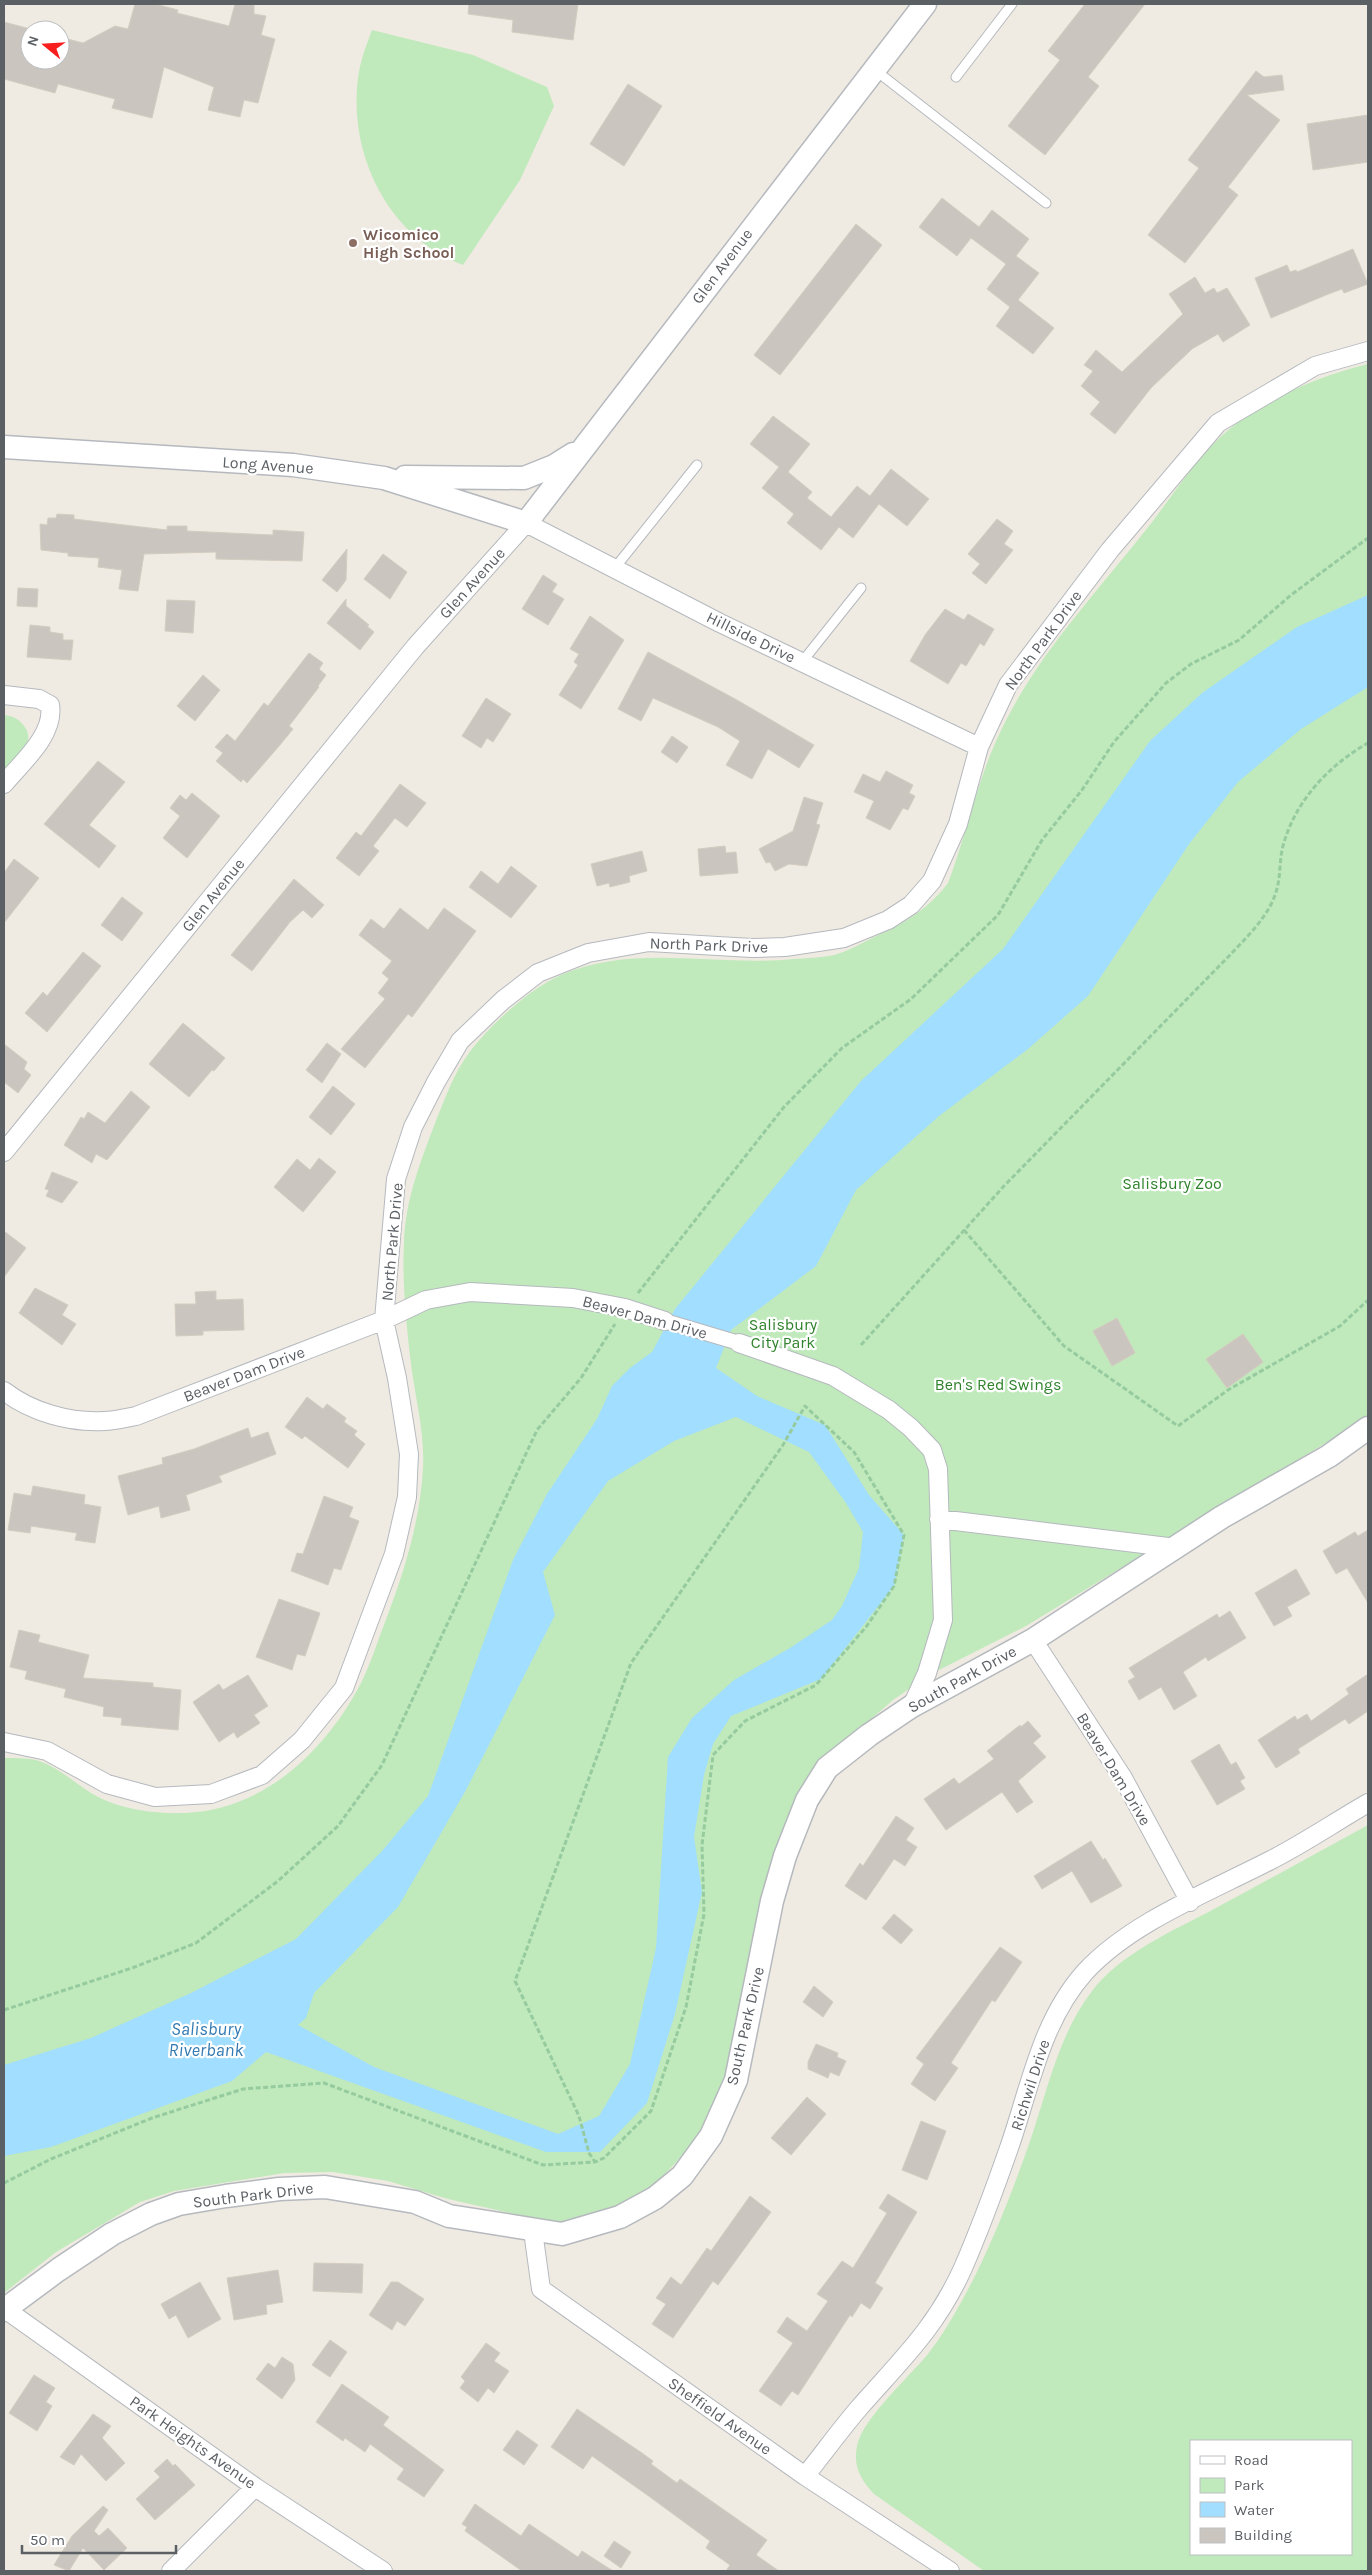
<svg xmlns="http://www.w3.org/2000/svg" width="1372" height="2575" font-family="Karla,sans-serif">
	<style>
		.green { fill: #c0e9bc; fill-rule: evenodd }
		.water { fill: #a2deff; fill-rule: evenodd }
		.building { fill: #cac6bf; stroke: #d4ccc0 }
		.lines { fill: none; stroke-linecap: round; stroke-linejoin: round }
		.service-casing { stroke: #b5b9be; stroke-width: 11 }
		.pedestrian-casing { stroke: #b5b9be; stroke-width: 16 }
		.minor-casing { stroke: #b5b9be; stroke-width: 20 }
		.tertiary-casing { stroke: #b5b9be; stroke-width: 25 }
		.path { stroke: #95cb9f; stroke-width: 3; stroke-dasharray: 5 2.5; stroke-linecap: butt }
		.service { stroke: #fff; stroke-width: 9 }
		.pedestrian { stroke: #fff; stroke-width: 14 }
		.minor { stroke: #fff; stroke-width: 18 }
		.tertiary { stroke: #fff; stroke-width: 22 }
		.education-dot { fill: #8d6e63; stroke: #fff; stroke-width: 2 }
		.labels { text-anchor: middle; dominant-baseline: central; stroke-width: 4.5; stroke-linejoin: round; paint-order: stroke }
		.education-label { font-size: 16px; font-weight: bold; fill: #785e54; stroke: #fff; text-anchor: start }
		.street-label { font-size: 16px; fill: #5b6065; stroke: #fff }
		.park-label { font-size: 16px; fill: #2f832c; stroke: #fff }
		.water-label { font-size: 18px; font-style: italic; fill: #337ab2; stroke: #fff }
	</style>
	<rect width="100%" height="100%" fill="#efebe2"/>
	<path class="green" d="M372,30l101,25 74,32 7,19 -34,74 -57,85c-74,-27 -115,-110 -105,-187 2,-16 8,-32 14,-48z
		M1368,364v1053l-342,209 -95,48 -38,26 -70,61 -26,37 -18,41 -12,42 -39,200 -15,30 -23,36 -34,37 -48,27 -32,9 -26,2 -102,-23 -60,-18 -55,-9 -49,1 -110,18 -34,11 -84,50 -52,41v-535c10,0 22,0 32,2 24,7 41,26 62,37 25,13 60,17 87,16 79,-3 140,-62 175,-128 11,-21 18,-46 27,-68 18,-48 33,-96 36,-149 2,-37 -9,-75 -13,-112 -4,-37 -8,-76 -6,-113 1,-44 18,-85 33,-125 9,-22 17,-45 32,-65 21,-28 60,-64 92,-78 74,-32 155,-8 232,-16 13,-1 28,-1 41,-4 15,-4 30,-13 44,-20 28,-12 52,-28 70,-52 18,-47 28,-98 49,-144 35,-78 95,-141 148,-208 28,-35 52,-76 87,-104 39,-31 88,-51 136,-63z
		M4,715c9,1 15,4 20,11 14,17 -10,37 -20,50z
		M1368,1825v746h-384l-110,-77c-14,-15 -21,-28 -17,-48 5,-27 53,-70 71,-92 10,-13 19,-27 27,-41 31,-53 54,-112 74,-169 18,-51 29,-109 63,-153 29,-38 81,-60 122,-82 52,-28 103,-56 154,-84zM1191,2441h160v113h-160z"/>
	<path class="water" d="M1368,595v92l-67,42 -63,53 -49,62 -101,152 -60,53 -89,67 -83,74 -40,76 -85,64 -15,38 41,28 68,29 44,70 35,40 -10,51 -73,93 -90,37 -18,28 -9,31 -10,62 8,55 -27,122 -28,89 -47,49h-54l-280,-100 -34,29 -181,66 -47,9v-91l87,-27 100,-45 105,-54 86,-88 46,-55 85,-236 34,-66 50,-75 15,-33 18,-18 22,-16 23,-43 186,-228 142,-132 147,-208 52,-48 95,-66zM736,1417l73,35 37,51 17,29 -4,36 -17,38 -10,14 -42,28 -56,32 -42,38 -24,39 -12,191 -26,116 -31,52 -41,18 -184,-67 -76,-42 8,-7 8,-25 84,-86 68,-117 89,-175 -12,-43 65,-91 66,-40z"/>
	<path class="building" d="M135,4h20l23,6 -1,3 52,13 6,-22h19v10l12,2 -5,19 14,4 -17,64 -14,-3 -4,17 -32,-7 6,-23 -50,-20 -12,51 -40,-10 3,-9 -57,-15 -3,9 -51,-14v-57l30,8h-4v30h30v-23l23,6 32,-17 13,3z
		M469,4h109l-5,36 -61,-8 1,-12 -45,-6z
		M1085,4h60l-57,73 11,9 -54,69 -37,-29 52,-66 -12,-9z
		M1256,71l8,6 18,-2 2,15 -37,5 33,25 -52,67 10,8 -53,68 -37,-28 51,-67 -11,-8z
		M628,84l34,22 -38,60 -34,-22z
		M1368,115v47l-55,8 -6,-46z
		M942,198l37,29 13,-17 37,29 -13,17 23,17 -21,27 36,28 -21,26 -37,-28 14,-19 -23,-18 19,-25 -35,-26 -14,18 -38,-29z
		M856,224l26,21 -102,130 -26,-20z
		M1353,249l15,35 -24,9 -2,-4 -16,6 -55,23 -16,-40 32,-13 3,7 6,-2 1,2z
		M1195,277l10,16 9,-5 3,5 10,-5 23,37 -27,17 -5,-8 -26,15 -41,39 -36,46 -25,-20 10,-12 -19,-16 12,-15 -9,-6 12,-15 26,22 61,-58 -14,-20z
		M773,416l37,28 -22,28 24,20 -5,6 24,19 26,-31 13,10 21,-27 38,30 -22,27 -28,-22 -26,34 -14,-11 -18,23 -34,-27 7,-9 -32,-26 17,-21 -29,-23z
		M57,514l17,1v4l93,11v-4h20v5l86,4v-5l31,2 -2,29 -86,-2v-7l-72,2 -6,37 -19,-2 3,-19 -24,-3 1,-9 -31,-2v-3l-27,-3 -1,-26 7,1 1,-7h8z
		M997,519l16,12 -9,13 9,6 -27,34 -14,-11 8,-9 -12,-10z
		M347,549l-1,31 -9,12 -15,-12z
		M383,554l24,18 -17,27 -26,-20z
		M543,575l14,9 -5,8 12,7 -16,26 -26,-16z
		M18,588l20,1 -1,18 -20,-1z
		M346,599v7l23,19 -2,1 7,6 -14,18 -33,-27z
		M167,600l28,1 -2,32 -28,-2z
		M945,609l19,11 4,-6 26,15 -10,17 -4,-3 -14,23 -5,-3 -13,21 -38,-23 15,-26z
		M590,616l34,24 -43,69 -22,-14 19,-30 -4,-3 5,-8 -9,-5z
		M30,625l20,2v5l13,2v6h10l-2,20 -44,-3z
		M648,652l89,48 77,45 -15,23 -31,-19 -16,30 -26,-14 14,-24 -22,-14 -65,-29 -12,23 -23,-12z
		M309,653l14,10 -4,6 7,6 -8,11 1,1 -30,39 4,3 -13,16 -33,38 -4,-4 -2,3 -25,-21 7,-8 -8,-6 12,-13 8,7 29,-38 4,3z
		M203,675l17,15 -25,31 -18,-15z
		M486,698l25,16 -18,28 -6,-4 -6,10 -19,-12z
		M672,736l16,11 -11,16 -16,-11z
		M98,761l27,21 -36,43 27,21 -17,22 -55,-44z
		M886,771l27,14 -4,8 6,3 -7,14 -5,-2 -13,22 -24,-12 8,-17 -20,-9 9,-18 17,8z
		M400,784l26,19 -19,24 -12,-9 -22,28 6,5 -20,25 -23,-18 20,-26 5,4z
		M192,793l28,23 -33,42 -24,-20 17,-22 -10,-8 10,-13 6,5z
		M804,797l19,6 -7,21 4,1 -13,41 -18,-2 -14,7 -5,-9 -4,1 -7,-14 34,-18z
		M725,846l1,7 10,-1 2,21 -38,3 -2,-27z
		M642,851l5,20 -18,5 1,6 -20,5 -1,-4 -12,3 -6,-22z
		M14,859l25,19 -35,45v-50z
		M511,866l26,20 -26,32 -42,-31 12,-16 17,13z
		M294,879l30,26 -12,13 -9,-8 -13,12 -38,49 -21,-16z
		M122,897l21,16 -21,28 -21,-16z
		M400,908l28,22 16,-22 32,23 -64,86 -4,-3 -43,54 -24,-19 44,-50 -7,-6 11,-14 -7,-6 10,-12 -33,-26 12,-16 13,10z
		M83,952l18,14 -54,66 -22,-19 18,-21 4,4z
		M183,1023l42,35 -11,13 -2,-1 -23,27 -40,-33z
		M327,1043l14,11 -19,29 -16,-13z
		M4,1044l23,18 -3,7 7,6 -13,18 -14,-11z
		M333,1086l22,18 -24,31 -22,-18z
		M131,1091l19,16 -43,53 -11,-6 -4,9 -28,-18 17,-28 3,2 4,-7 17,11z
		M319,1158l17,14 -33,40 -29,-25 23,-28 13,11z
		M52,1172l26,10 -16,21 -16,-7 3,-6 -4,-1z
		M4,1231l22,17 -22,29z
		M35,1288l33,17 -6,10 14,9 -14,21 -43,-32z
		M216,1291v9l27,-1 1,31 -41,1v4l-27,1 -1,-32h21l-1,-12z
		M1117,1318l18,35 -23,13 -19,-35z
		M1243,1334l20,28 -36,26 -21,-29z
		M307,1397l16,12 4,-5 19,14 -2,4 13,9 -3,4 11,9 -17,24 -43,-32 -3,3 -17,-12z
		M248,1428l3,10 17,-6 8,22 -57,22 3,6 -36,13 4,15 -29,8 -2,-12 -31,9 -10,-39 45,-12 -1,-6 32,-9z
		M33,1486l52,9 -1,9 17,3 -6,36 -20,-3 2,-7 -46,-7 -1,7 -22,-3 6,-37 17,3z
		M324,1496l29,11 -4,10 10,4 -18,49 -7,-2 -6,17 -37,-14 6,-18 6,1z
		M1368,1530v73l-21,-35 -11,6 -13,-23 32,-19 3,4z
		M1296,1569l14,25 -23,13 5,9 -18,10 -19,-33z
		M279,1599l41,14 -15,43 -8,-2 -5,16 -36,-13z
		M1230,1611l16,27 -38,23 -2,-4 -23,15 14,24 -23,14 -13,-23 -22,13 -11,-19 7,-4 -6,-9 88,-54 2,4z
		M19,1630l21,5 -2,7 51,13 -6,23 70,5v4l28,3 -3,40 -57,-5 1,-7 -19,-2 1,-9 -40,-10 2,-8 -41,-10 2,-8 -17,-4z
		M1368,1674v37l-19,13 -4,-5 -47,30 2,4 -24,15 -18,-28 37,-24 2,4 10,-6 4,7 38,-27 -3,-5z
		M248,1675l20,31 -14,9 6,8 -23,15 -3,-6 -15,10 -26,-40 26,-18 4,6z
		M1028,1721l13,15 -8,7 13,14 -28,24 15,21 -16,11 -15,-21 -56,38 -22,-31 30,-21 5,6 35,-25 -7,-8 33,-26 1,2z
		M1219,1744l12,21 5,-3 9,16 -5,3 5,8 -28,16 -26,-44z
		M896,1816l18,12 -8,12 11,7 -12,19 -11,-7 -28,41 -21,-14 15,-23 3,3z
		M1091,1841l12,19 2,-2 17,28 -31,17 -19,-32 -30,18 -8,-13z
		M894,1914l19,16 -12,14 -19,-16z
		M1000,1947l22,15 -27,40 -3,-2 -41,63 7,5 -23,33 -24,-17 13,-20 -8,-6z
		M814,1986l19,16 -10,15 -20,-15z
		M816,2044l22,9 -1,4 9,4 -7,15 -9,-4 -2,6 -20,-9v-7z
		M807,2097l19,17 -35,41 -20,-17z
		M921,2121l25,10 -19,49 -25,-10z
		M888,2194l29,18 -42,71 8,5 -13,21 -9,-6 -9,14 -2,-2 -52,80 -6,-4 -11,15 -22,-15 34,-48 -16,-11 10,-15 20,14 21,-30 -11,-7 25,-33 11,7 34,-55 -8,-5z
		M750,2196l21,16 -53,73 -5,-4 -40,57 -21,-14 14,-20 -10,-6 15,-21 10,8 26,-37 4,3z
		M314,2263l49,1 -1,29 -49,-2z
		M278,2270l5,32 -17,3 1,9 -33,6 -7,-42z
		M200,2282l21,37 -33,19 -12,-23 -7,4 -8,-15z
		M391,2282h7l26,17 -19,27 -8,-5 -5,9 -23,-15z
		M330,2340l17,12 -17,25 -18,-12z
		M486,2343l14,10 -6,8 15,10 -15,22 -6,-5 -10,14 -18,-14 5,-7 -4,-4z
		M282,2357l11,7 2,16 -13,19 -26,-20 12,-16 7,5z
		M34,2375l21,13 -9,14 6,4 -15,25 -28,-18z
		M342,2384l47,33 -6,8 61,45 -20,27 -27,-18 7,-10 -34,-25 -5,8 -20,-14 -2,3 -27,-19z
		M577,2409l65,44 11,8 -2,3 26,19 3,-4 87,61 -11,15 23,16h-53l4,-6 -24,-17 4,-7 -60,-44 -58,-41 -9,13 -32,-22z
		M93,2414l18,12 -9,12 23,25 -19,18 -25,-27 -7,11 -14,-8z
		M517,2430l21,15 -14,20 -21,-15z
		M167,2459l6,7 2,-2 20,21 -40,35 -19,-21 24,-22 -6,-6z
		M475,2504l46,32 8,-12 49,33 4,-6 31,20h-91l-57,-40 2,-4 -5,-3z
		M103,2506l5,4 -14,21 5,5 9,-8 19,20 -23,22 -21,-22 -14,23 -15,-6 18,-29z
		M614,2541l17,11 -10,16 -17,-12z"/>
	<g class="lines">
		<defs>
			<path id="service" d="M875,70l171,133
				M956,77l56,-73
				M614,569l83,-104
				M802,662l59,-74"/>
			<path id="pedestrian" d="M665,1321l74,22"/>
			<path id="minor" d="M4,695l35,4 11,6c5,30 -29,58 -46,79
				M4,1152l411,-505 111,-124 194,100 259,124
				M739,1343l94,33 56,34 22,18 21,22 6,19 5,151 -16,53 -15,33
				M4,1391c27,21 66,32 100,30 11,0 21,-3 32,-5l248,-96 42,-20 44,-8 103,6 52,10 40,13
				M939,1519l237,29
				M1033,1640l90,138 67,124
				M4,1742l43,9 60,33 48,13 56,-3 51,-19 40,-35 42,-52 50,-134 13,-57 2,-43 -12,-76 -13,-58 12,-141 17,-52 23,-45 24,-41 43,-41 35,-27 50,-20 61,-11 103,6 33,-1 59,-9 44,-18 23,-15 21,-24 26,-57 21,-77 29,-62 102,-135 108,-127 97,-57 53,-15
				M533,2231l8,58 264,187 145,95
				M5,2309l250,178 128,84
				M805,2476c18,-22 35,-46 54,-68 42,-48 77,-80 104,-140 17,-39 32,-80 46,-120 21,-60 32,-127 76,-176 46,-50 124,-80 184,-111 34,-17 66,-39 99,-58
				M171,2571l84,-84"/>
			<path id="tertiary" d="M4,447l289,18 91,13 142,45 399,-519
				M405,477l119,1 30,-12 19,-12
				M4,2310l54,-40 54,-36 39,-20 28,-10 47,-8 53,-7 46,-2 90,15 34,14 113,18 58,-17 35,-19 27,-22 29,-40 25,-56 36,-179 13,-45 22,-56 20,-32 42,-33 43,-29 121,-66 189,-123 107,-61 39,-28"/>
		</defs>
		<use href="#service" class="service-casing"/>
		<use href="#pedestrian" class="pedestrian-casing"/>
		<use href="#minor" class="minor-casing"/>
		<use href="#tertiary" class="tertiary-casing"/>
		<path class="path" d="M964,1230l100,116 114,80 50,-36 112,-64 28,-26
			M638,1293l146,-186 58,-59 69,-49 87,-84 44,-75 40,-50 32,-48 52,-59 25,-19 48,-24 52,-45 77,-57
			M861,1345l143,-159 225,-230c17,-18 40,-40 47,-64 5,-15 3,-31 7,-46 12,-45 46,-81 85,-103
			M4,2010l128,-42 64,-25 82,-62 60,-55 44,-61 155,-335 44,-52 34,-54
			M4,2183l47,-24 101,-41 91,-29 81,-6 219,82 52,-3 9,-4 47,-47 35,-104 18,-93 -2,-69 11,-90 32,-34 71,-36 50,-58 28,-41 10,-51 -50,-83 -49,-46 -22,39 -152,218 -116,318 64,135 10,37 6,9"/>
		<use href="#service" class="service"/>
		<use href="#pedestrian" class="pedestrian"/>
		<use href="#minor" class="minor"/>
		<use href="#tertiary" class="tertiary"/>
	</g>
	<circle class="education-dot" cx="353" cy="243" r="5"/>
	<g class="labels">
		<g class="education-label">
			<text x="363" y="234">Wicomico<tspan x="363" dy="18">High School</tspan></text>
		</g>
		<g class="street-label">
			<text transform="translate(722 266) rotate(-53)">Glen Avenue</text>
			<text transform="translate(268 465) rotate(4)">Long Avenue</text>
			<text transform="translate(472 583) rotate(-48)">Glen Avenue</text>
			<text transform="translate(751 637) rotate(26)">Hillside Drive</text>
			<text transform="translate(1043 640) rotate(-54)">North Park Drive</text>
			<text transform="translate(213 895) rotate(-51)">Glen Avenue</text>
			<text transform="translate(709 945) rotate(2)">North Park Drive</text>
			<text transform="translate(392 1242) rotate(-85)">North Park Drive</text>
			<text transform="translate(645 1317) rotate(15)">Beaver Dam Drive</text>
			<text transform="translate(244 1374) rotate(-21)">Beaver Dam Drive</text>
			<text transform="translate(962 1679) rotate(-29)">South Park Drive</text>
			<text transform="translate(1114 1769) rotate(59)">Beaver Dam Drive</text>
			<text transform="translate(745 2026) rotate(-77)">South Park Drive</text>
			<text transform="translate(1030 2085) rotate(-72)">Richwil Drive</text>
			<text transform="translate(253 2195) rotate(-7)">South Park Drive</text>
			<text transform="translate(720 2416) rotate(35)">Sheffield Avenue</text>
			<text transform="translate(193 2442) rotate(35)">Park Heights Avenue</text>
		</g>
		<g class="park-label">
			<text x="1172" y="1183">Salisbury Zoo</text>
			<text x="783" y="1324">Salisbury<tspan x="783" dy="18">City Park</tspan></text>
			<text x="998" y="1384">Ben's Red Swings</text>
		</g>
		<g class="water-label">
			<text x="206" y="2029">Salisbury<tspan x="206" dy="21">Riverbank</tspan></text>
		</g>
	</g>
	<rect width="1372" height="2575" fill="none" stroke="#5b6065" stroke-width="10"/>
	<rect x="1190" y="2440" width="162" height="115" fill="#ffffff" stroke="#bdbfc1"/>
	<rect x="1200" y="2456" width="25" height="8" fill="#ffffff" stroke="#bdbfc1"/>
	<text x="1234" y="2465" font-size="15" fill="#5b6065">Road</text>
	<rect x="1200" y="2478" width="25" height="15" fill="#c0e9bc" stroke="#bdbfc1"/>
	<text x="1234" y="2490" font-size="15" fill="#5b6065">Park</text>
	<rect x="1200" y="2502" width="25" height="15" fill="#a2deff" stroke="#bdbfc1"/>
	<text x="1234" y="2515" font-size="15" fill="#5b6065">Water</text>
	<rect x="1200" y="2528" width="25" height="15" fill="#cac6bf" stroke="#bdbfc1"/>
	<text x="1234" y="2540" font-size="15" fill="#5b6065">Building</text>
	<g transform="translate(45 45) rotate(288)"><circle r="24" fill="#ffffff" stroke="#bdbfc1"/>
	<path d="M0-4L9 19L0 12L-9 19Z" fill="#f91e1e"/>
	<text y="-8" font-size="14" font-weight="bold" text-anchor="middle" fill="#5b6065">N</text>
	</g>
	<path d="M22 2545v8h154v-8" fill="none" stroke="#5b6065" stroke-width="2.5"/>
	<text x="30" y="2545" font-size="15" fill="#5b6065" stroke="#ffffff" stroke-width="4" paint-order="stroke">50 m</text>
</svg>
